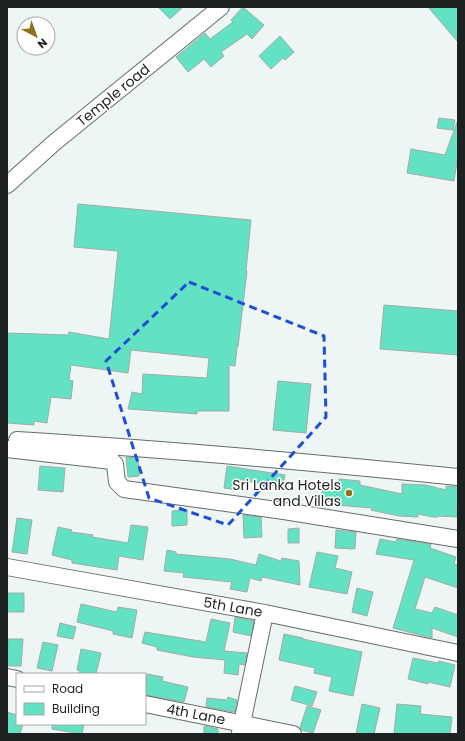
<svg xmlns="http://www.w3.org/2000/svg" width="465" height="741" font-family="Poppins,sans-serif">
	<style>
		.building { fill: #62e2c3; stroke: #a3aaa7 }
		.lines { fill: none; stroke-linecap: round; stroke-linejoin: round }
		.minor-casing { stroke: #656d6c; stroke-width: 18 }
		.minor { stroke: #fff; stroke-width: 16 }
		.marked { fill: none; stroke: #1d4ed8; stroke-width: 3; stroke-dasharray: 8 5; stroke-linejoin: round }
		.poi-dot { fill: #8d7317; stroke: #fff; stroke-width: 1.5 }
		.labels { text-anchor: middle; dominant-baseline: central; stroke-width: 3; stroke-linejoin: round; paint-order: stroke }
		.street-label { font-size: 14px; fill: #1e2121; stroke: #fff }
		.poi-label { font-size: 14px; fill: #1e2121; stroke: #fff; text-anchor: end }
	</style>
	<rect width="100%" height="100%" fill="#edf5f5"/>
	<path class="building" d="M158,7h25l-13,12z
		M243,7l21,18 -12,14 -5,-5 -26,18 3,4 -13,11 -7,-8 -16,13 -12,-15 29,-24 5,6 23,-17 -2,-2z
		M428,7h30v35z
		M280,36l14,16 -9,8 -2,-2 -12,11 -12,-13z
		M439,118l16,2 -2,10 -16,-2z
		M457,122h1v34l-4,25 -47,-8 4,-24 34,6z
		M78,204l173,16 -5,51h1l-9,76h-1l-2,19 -6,-1v46h-32v3l-69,-5 4,-17 10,2 1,-20 64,4 2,-20 -78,-8 -3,23 -57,-8 -2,15 4,1 -2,18 -20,-2 -4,26 -13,-2v4l-27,-2v-90l61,2 1,-3 40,7 9,-88 -44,-4z
		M384,305l74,6v44l-78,-6z
		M278,381l33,3 -5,49 -33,-3z
		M126,457l12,1 1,18 -11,1z
		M40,466l25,2 -2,24 -25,-2z
		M227,466l58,9 -2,12 -43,-7 -2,10 -14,-2z
		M339,479l21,2v4l42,9v-10l24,1 20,5v-4l12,1 -1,30 -19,-1v1h-6l-14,-3v3l-19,-1 -28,-6 1,-2 -36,-3v-3l-15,-2 2,-16 15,2z
		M187,510v15l-15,1v-15z
		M243,515l18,2 1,20 -18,1z
		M17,518l15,2 -5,34 -15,-2z
		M131,525l17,2 -5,33 -24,-4 -2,14 -45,-7v-3l-20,-5 6,-28 14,3 -1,2 22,3 -1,2 36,6z
		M299,528v15h-11v-14z
		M336,530l20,2 -1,17 -20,-1z
		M380,539l16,3 1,-3 34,5 -1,4 26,9 -2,7 4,1v23l-33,-11 -10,32 17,4 3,-6 23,8v22l-26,-9v10l-39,-10 21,-68 -38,-6z
		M167,550l9,2v2l54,5 26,6 3,-11 22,7 1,-3 17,3 1,24 -38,-8 -1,4 -11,-3 -3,14 -17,-3 2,-7 -49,-5 1,-4 -20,-2z
		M317,552l21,4 -3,12 17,4 -5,22 -38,-7z
		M357,588l16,4 -6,24 -15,-4z
		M7,593h17v19h-17z
		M81,604l36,8 1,-5 19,3 -5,28 -19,-4v-3l-36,-9z
		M235,617l19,4 -3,15 -18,-4z
		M211,619l19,4 -6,28 23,2 -2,12 -6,-1 -1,11 -14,-2 1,-13 -32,-3 -36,-7v-3l-15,-4 3,-11 61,10z
		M60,623l16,4 -3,12 -16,-3z
		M284,634l19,4v1l59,13 -9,44 -24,-5 3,-14 -18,-4 1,-5 -36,-8z
		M8,639h15l-2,27h-14z
		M43,642l15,3 -6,26 -15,-3z
		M81,649l20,4 -5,21h-17l1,-3 -3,-1z
		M413,658l25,5 1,-2 16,4 -5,22 -22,-5v2l-20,-5z
		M147,674l16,3 -1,4 26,6 -4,15 -39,-7z
		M295,686l22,6 -5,14 -21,-6z
		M228,697l9,3 -2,12 -29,-5 1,-9 20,2z
		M362,704l18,4 -6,26h-18z
		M397,704l24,2 -1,8 32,3 -2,17h-56z
		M307,706l14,4 -8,23 -12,-3 -1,-2z
		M7,712l10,3v9h6l-3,10h-13z
		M52,724h32l-2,10 -30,-5z
		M204,726l14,3v5l-14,-1z"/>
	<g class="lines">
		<defs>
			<path id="minor" d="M7,185l48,-43 166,-135
				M17,440c147,9 294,22 441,37
				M7,449l105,12 3,3 2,18 7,7 160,22 174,28
				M7,567l258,46 193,40
				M7,677l10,2
				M145,704l148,30
				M240,733l25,-120"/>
		</defs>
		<use href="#minor" class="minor-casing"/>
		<use href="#minor" class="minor"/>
	</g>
	<path class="marked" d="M189,282l135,54 2,81 -98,108 -79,-27 -43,-137z"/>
	<circle class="poi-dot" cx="349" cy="493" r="4"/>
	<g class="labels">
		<g class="street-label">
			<text transform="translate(113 95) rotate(-39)">Temple road</text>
			<text transform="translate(233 607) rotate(10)">5th Lane</text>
			<text transform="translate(196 714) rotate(11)">4th Lane</text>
		</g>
		<g class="poi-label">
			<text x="341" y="485">Sri Lanka Hotels<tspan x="341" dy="16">and Villas</tspan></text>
		</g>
	</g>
	<rect width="465" height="741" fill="none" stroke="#1e2121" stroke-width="16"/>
	<rect x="16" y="673" width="130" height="52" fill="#ffffff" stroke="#a5a6a6"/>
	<rect x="24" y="686" width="20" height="6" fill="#ffffff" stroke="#a5a6a6"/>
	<text x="52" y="693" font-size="12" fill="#1e2121">Road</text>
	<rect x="24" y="703" width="20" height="12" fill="#62e2c3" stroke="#a5a6a6"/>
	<text x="52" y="713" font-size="12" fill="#1e2121">Building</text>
	<g transform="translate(36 36) rotate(139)"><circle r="19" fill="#ffffff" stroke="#a5a6a6"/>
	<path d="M0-3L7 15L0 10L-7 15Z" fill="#8d7317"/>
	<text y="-6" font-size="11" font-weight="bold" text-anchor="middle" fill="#1e2121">N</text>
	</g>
</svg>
